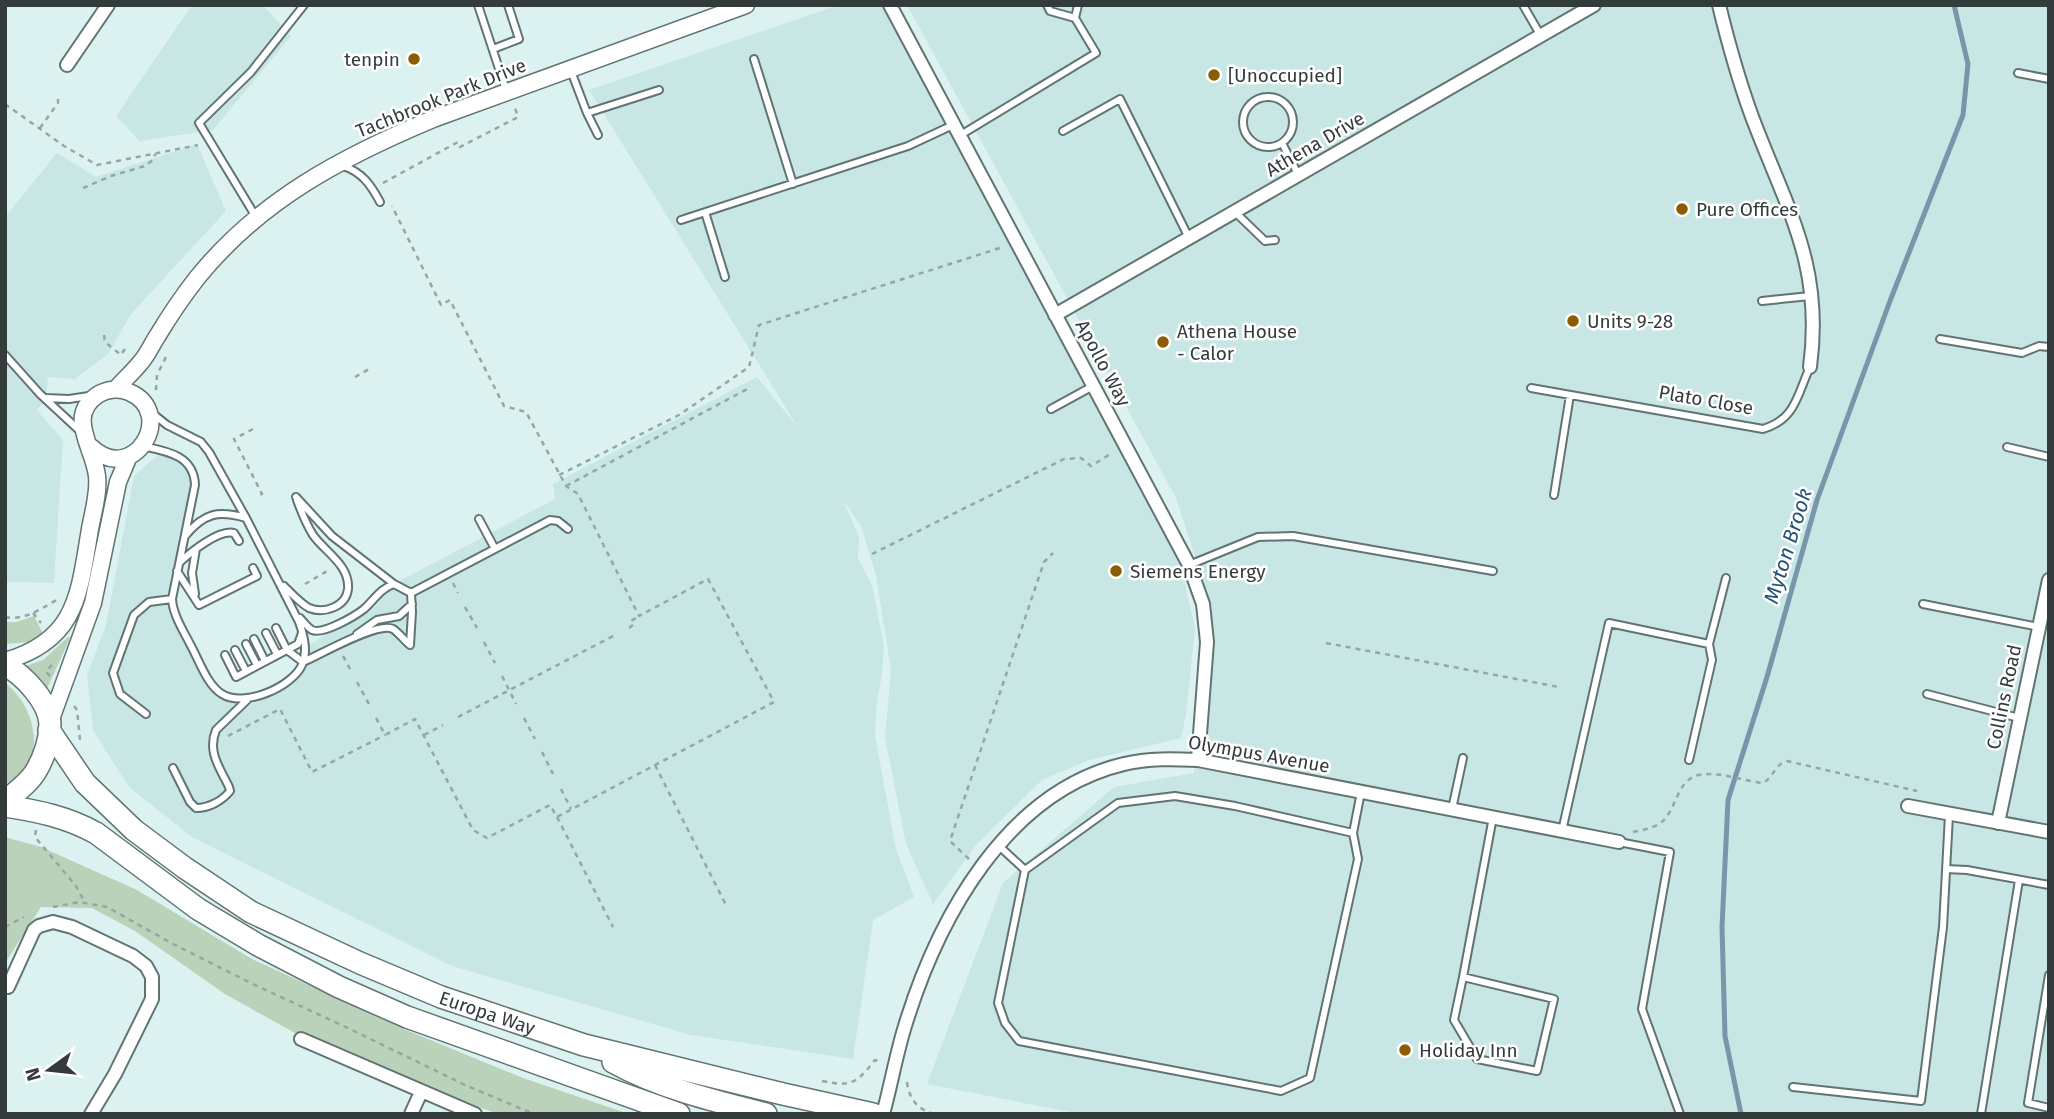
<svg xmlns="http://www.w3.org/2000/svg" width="2054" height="1119" font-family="'Fira Sans',sans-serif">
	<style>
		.built { fill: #c7e6e4 }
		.green { fill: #b9d2b9 }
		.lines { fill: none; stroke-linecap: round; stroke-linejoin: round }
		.stream { stroke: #7895a9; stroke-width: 5 }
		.service-casing { stroke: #617473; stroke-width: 10 }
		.minor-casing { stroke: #617473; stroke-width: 16 }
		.tertiary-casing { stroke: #617473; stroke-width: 19 }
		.trunk-casing { stroke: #617473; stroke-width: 24 }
		.path { stroke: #96a6a5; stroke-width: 2.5; stroke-dasharray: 5 5; stroke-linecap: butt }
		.service { stroke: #fff; stroke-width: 6 }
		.minor { stroke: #fff; stroke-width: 12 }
		.tertiary { stroke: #fff; stroke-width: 16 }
		.trunk { stroke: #fff; stroke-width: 21 }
		.poi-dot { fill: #8c5c03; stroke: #fff; stroke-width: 2.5 }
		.labels { text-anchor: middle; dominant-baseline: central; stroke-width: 5; stroke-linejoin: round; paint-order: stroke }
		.poi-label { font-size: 19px; fill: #333b3b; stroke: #fff; text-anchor: start }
		.street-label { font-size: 19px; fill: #333b3b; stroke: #fff }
		.water-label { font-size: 21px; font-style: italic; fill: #235474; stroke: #fff }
	</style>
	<rect width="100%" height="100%" fill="#dcf2f0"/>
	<path class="built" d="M192,5h71l28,31 -78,94 -73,11 -24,-25z
		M839,5h43l298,557 15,66 -9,87 -5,23 -92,22 -47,20 -66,65 -43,59 -27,-60 -21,-107 6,-67 -15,-95 -15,-49 -18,-26 16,37 -1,21 14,27 12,60 -2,29 -5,27 -2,35 21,113 18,48 -41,23 -20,139 -162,-24 -239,-69 -260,-129 -63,-50 -36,-57 -6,-54 19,-51 28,-149 30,-26 22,12 9,23 -23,114 3,13 40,77 38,9 42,-21 10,-29 56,-37 33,-27 161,-85 -2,-15 204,-107 42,52 -210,-339z
		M907,5h1142v1109h-969l-153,-30 76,-201 111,-96 80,-14 12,-70 6,-95 -36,-110z
		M197,144l29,67 -95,103 -23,40 -33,25 -27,-2 -2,21 -9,12 26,30 -9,143 -49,-1v-365l52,-64 39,24z"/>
	<path class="green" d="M34,616l9,18 -14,8 -24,2v-22h11z
		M68,637l2,1 -24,53 -20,-25 17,-6z
		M5,683c24,17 39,58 21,84 -5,7 -13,13 -21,18z
		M5,837l36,10 96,43 115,69 159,73 112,46 106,36h-130l-75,-25 -111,-46 -88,-49 -90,-63 -43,-23 -51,-1 -36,56z"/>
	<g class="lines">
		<path class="stream" d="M1741,1114l-16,-78 -3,-109 6,-127 39,-123 50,-177 73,-199 73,-186 5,-51 -14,-59"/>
		<defs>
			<path id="service" d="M478,5l28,85
				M1047,5l3,6 25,7
				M1523,5l18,31
				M493,49l26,-10 -11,-34
				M754,59l39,125
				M571,71l16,42 72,-23
				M2018,73l31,6
				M1243 122a25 25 0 1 1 50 0a25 25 0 1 1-50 0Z
				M587,113l11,22
				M1063,131l57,-32 69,139
				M959,136l137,-83 -21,-35 3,-13
				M1282,143l17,33
				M343,166c19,6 28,19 37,36
				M705,212l20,65
				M1235,212l30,29 10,-1
				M256,217l-57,-94 52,-51 53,-67
				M681,220l227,-74 45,-21
				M1762,301l48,-5
				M1940,339l82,14 17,-7 10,1
				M5,355l35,39 41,38
				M1531,388l232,41c33,-10 34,-34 47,-62
				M46,398l23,1 20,-3
				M1051,409l42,-23
				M142,446c24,5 52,9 53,39l-23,114c1,16 11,31 18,45 9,16 17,41 32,50 22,14 70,-7 80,-29 6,-14 2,-29 -3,-43l-53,-104 -37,-66 -8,-10 -34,-17 -15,-12
				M2007,447l42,10
				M1554,495l16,-100
				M296,497l36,39 62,48 17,9 1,19 -2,33
				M479,519l16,30
				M185,536c19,-23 33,-26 61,-18
				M180,562c11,-10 39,-33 54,-29l5,8
				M1189,565l69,-28 35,-1 200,35
				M177,571l22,34 58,-29 -4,-8
				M284,586c7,7 16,17 25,22 15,6 37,-1 39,-19 2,-24 -23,-37 -35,-54 -7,-11 -12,-24 -16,-35
				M411,593l139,-73 8,1 10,8
				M195,594l-3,-21 4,-24
				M1923,604l116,23
				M300,618c3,3 7,9 12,12 11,5 43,-14 52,-21 10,-9 17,-21 30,-25
				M276,628l11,22 16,12
				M266,633l11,21
				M357,634l20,-14 22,-4 13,-12
				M254,639l11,22
				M246,644l11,21
				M235,650l11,21
				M225,655l11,22 62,-33 4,-11
				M303,662c17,-7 75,-41 90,-33 6,4 11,11 17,16
				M1927,694l92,24
				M146,714l-26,-20 -7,-21 21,-58 15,-13 23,-3
				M1689,760l23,-100 -3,-16
				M173,768l17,34 6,6c13,0 26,-7 34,-17l-1,-4c-9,-19 -22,-35 -13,-57l31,-30
				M1452,809l11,-51
				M1562,831l47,-208 100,21 17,-66
				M1353,833l8,-41
				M1619,842l51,10 -28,157 38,105
				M999,846l26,24 -27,133 7,20 14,18 262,50 29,-13 48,-219 -5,-26 -118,-27 -60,-10 -57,7 -93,67
				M1946,869l21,1 82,15
				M2049,975l-21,128 21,5
				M1463,977l-9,43 23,39 60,12 17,-72 -91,-22 30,-160
				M1793,1087l128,14 22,-174 6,-112
				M1981,1114l38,-234"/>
			<path id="minor" d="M890,5l299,560 14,39 4,38 -9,118
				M1719,5c9,37 19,73 32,109 34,92 73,149 59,253
				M67,65l41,-60
				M1055,315l539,-310
				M1908,806l141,26
				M1998,823l51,-243
				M8,987l26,-57 5,-4 14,-4 19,5 61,29 13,10 6,11v22l-37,75 -24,40
				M301,1039l174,75
				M411,1114l10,-22
				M883,1114c8,-29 13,-59 22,-88 33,-108 101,-234 219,-262 25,-6 50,-5 74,-4l421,82"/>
			<path id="tertiary" d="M116,389c8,-9 17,-17 25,-27 7,-8 11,-18 17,-27 12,-20 25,-39 39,-57 63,-78 145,-121 236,-159l313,-114
				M5,661c73,-21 74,-68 85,-132 3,-17 9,-36 7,-53 -3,-28 -32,-61 2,-82 9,-5 21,-6 30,-2 49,21 4,95 -38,55
				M50,722l43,-119 25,-121 11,-26"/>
			<g id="trunk">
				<path d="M5,665c19,10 44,37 45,59 0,15 -6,34 -14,47 -7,12 -20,21 -31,30"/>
				<path id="s1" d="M49,730l36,53 49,47 51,38 66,44 109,51 81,34 143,48 199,49 90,20"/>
				<path d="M5,806c33,5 62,11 91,27l102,76 60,36 81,42 68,30 272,97"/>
				<path d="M613,1062c47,26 101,39 153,52"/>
			</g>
		</defs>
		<use href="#service" class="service-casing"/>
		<use href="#minor" class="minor-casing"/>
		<use href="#tertiary" class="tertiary-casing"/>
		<use href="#trunk" class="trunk-casing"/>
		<path class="path" d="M5,104l59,42 33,19 101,-20
			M40,128l18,-25v-4
			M383,183l75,-41 2,5 58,-30 -3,-9
			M83,188l28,-12 34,-10 9,-7 1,-5
			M104,335l1,7 16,13 3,-5 4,1
			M355,377l16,-9
			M156,390l1,-15 9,-18
			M253,429l-19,10 28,55 -6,3
			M559,475l120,-60 70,-48 10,-42 244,-78
			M566,486l185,-99
			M872,554l192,-95 17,-1 10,8 21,-13
			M453,583l5,10
			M305,584l24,-14
			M465,607l12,21
			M33,613l8,10
			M5,617c19,4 35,-8 52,-17
			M629,628l4,-3 -2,-4 8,-5
			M484,642l11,21
			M1326,643l233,44
			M343,656l7,13
			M50,676l-4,-4 8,-10
			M502,676l14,28
			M357,682l12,22
			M74,706l3,4 3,30
			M458,717l157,-82
			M376,718l9,17 30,-16 58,111 14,8 63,-33 7,12 217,-115 -66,-123 -69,37 -61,-122 -12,-8 -40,-74 -22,-6 -54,-106 -9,5 -49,-99
			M524,718l11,21
			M424,735l19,-10
			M228,736l52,-27 32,63 73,-37
			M542,752l11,22
			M655,765l71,140
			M561,789l10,20
			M557,817l56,110
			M36,830l-1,7 41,49 8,15
			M1633,832c9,-2 18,-3 26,-8 18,-11 16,-44 40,-49 20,-4 44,6 64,8 11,-6 12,-19 24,-22l130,30
			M969,859l-19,-18 94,-279 9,-9
			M53,907l26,-5 28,5 66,37 82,41 97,45 113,55 69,29
			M5,927l19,-10
			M822,1081c29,6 34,3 53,-21l6,2
			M907,1082c2,17 11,28 27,32"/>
		<use href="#service" class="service"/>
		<use href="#minor" class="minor"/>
		<use href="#tertiary" class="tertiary"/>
		<use href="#trunk" class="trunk"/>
	</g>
	<g class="poi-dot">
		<circle cx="414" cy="59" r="7"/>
		<circle cx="1214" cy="75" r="7"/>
		<circle cx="1682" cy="209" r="7"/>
		<circle cx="1573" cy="321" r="7"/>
		<circle cx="1163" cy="342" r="7"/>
		<circle cx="1116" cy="571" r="7"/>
		<circle cx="1405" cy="1050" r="7"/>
	</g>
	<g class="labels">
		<g class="poi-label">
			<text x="400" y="59" text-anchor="end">tenpin</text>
			<text x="1228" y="75">[Unoccupied]</text>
			<text x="1696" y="209">Pure Offices</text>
			<text x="1587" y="321">Units 9-28</text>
			<text x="1177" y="331">Athena House<tspan x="1177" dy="22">- Calor</tspan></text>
			<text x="1130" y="571">Siemens Energy</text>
			<text x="1419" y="1050">Holiday Inn</text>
		</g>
		<g class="street-label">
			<text transform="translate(441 98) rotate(-22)">Tachbrook Park Drive</text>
			<text transform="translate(1315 144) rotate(-30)">Athena Drive</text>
			<text transform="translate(1103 363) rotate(62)">Apollo Way</text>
			<text transform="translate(1706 400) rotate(10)">Plato Close</text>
			<text transform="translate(2004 697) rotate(-78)">Collins Road</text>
			<text transform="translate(1259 754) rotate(10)">Olympus Avenue</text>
			<text stroke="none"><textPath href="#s1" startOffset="532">Europa Way</textPath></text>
		</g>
		<g class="water-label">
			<text transform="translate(1788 546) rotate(-73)">Myton Brook</text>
		</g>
	</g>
	<rect width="2054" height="1119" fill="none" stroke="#333b3b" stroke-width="14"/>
	<g transform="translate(49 1070) rotate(255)" stroke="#ffffff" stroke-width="5" paint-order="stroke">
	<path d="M0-5L12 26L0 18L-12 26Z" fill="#333b3b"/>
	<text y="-10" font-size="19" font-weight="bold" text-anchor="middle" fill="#333b3b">N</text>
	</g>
</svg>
